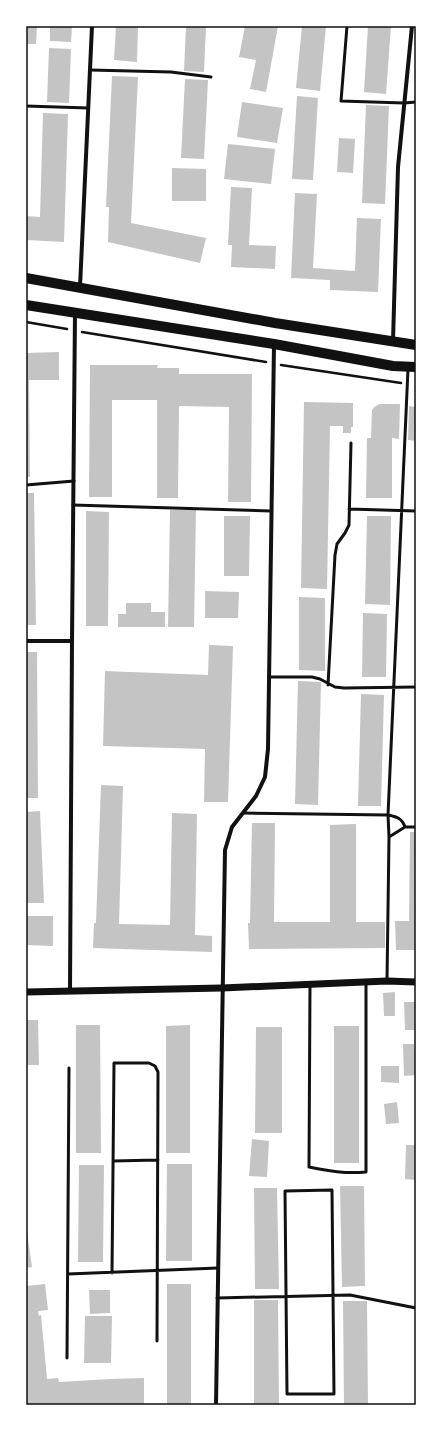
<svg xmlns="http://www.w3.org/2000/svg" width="442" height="1431" font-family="Lato,sans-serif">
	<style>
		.building { fill: #c4c4c4 }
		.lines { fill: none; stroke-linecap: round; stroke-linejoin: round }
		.path { stroke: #111; stroke-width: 2.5 }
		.service { stroke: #111; stroke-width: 3 }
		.minor { stroke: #111; stroke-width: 4 }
		.tertiary { stroke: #111; stroke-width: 7 }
		.primary { stroke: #111; stroke-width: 10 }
		.neatline { fill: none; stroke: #111; stroke-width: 1.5 }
	</style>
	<rect width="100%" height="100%" fill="#fff"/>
	<path class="building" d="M26,26h11l-1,18h-10z
		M50,26h22l-1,16 -21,-1z
		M116,26h22l-1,36 -23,-2z
		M186,26h20l-2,46 -20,-1z
		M245,26h33l-12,66 -16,-3 6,-29 -17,-3z
		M302,26h24l-6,65 -24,-3z
		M368,26h23l-5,68 -22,-2z
		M49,48l22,1 -2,54 -22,-1z
		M112,76l26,1 -7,146 75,15 -6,25 -92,-21 1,-35h-3z
		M185,79l23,1 -4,79 -23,-1z
		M297,96l21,2 -5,82 -21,-1z
		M242,102l41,6 -6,35 -40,-6z
		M366,105l23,1 -4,98 -23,-1z
		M43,113l25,1 -4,128 -38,-2v-24l14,1z
		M339,138l16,1 -2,34 -16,-1z
		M228,144l47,5 -4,35 -47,-5z
		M172,168l34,1v32h-34z
		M231,187l21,1 -3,57 27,1 -1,23 -44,-2 1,-22h-4z
		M295,193l22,1 -4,74 42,3 2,-53 24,1 -3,73 -48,-2v-10l-39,-2z
		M59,352v28h-30l1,97h-4v-124z
		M90,365h68l-1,3h22v6h73l-1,128h-23l1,-95 -50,-1 -1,92h-21v-98h-45v97h-23z
		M304,402l49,1v24h-2v6h-8v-7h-13l-3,163 -26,-1z
		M380,404h20l-1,35 -7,-1v60h-26l1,-60h4l1,-28 2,-3z
		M409,406l7,1v34l-8,-1z
		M26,493h8l2,132h-10z
		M170,510h26l-2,117h-26z
		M86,511l23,1 -1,114h-22z
		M224,516h26l-1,60h-25z
		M367,516h24l-1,89 -25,-1z
		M205,591l34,1 -1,26h-33z
		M299,597l26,1v73l-26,-1z
		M126,603h25v9h14v15h-47v-13h8z
		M363,613l24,1 -1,63h-24z
		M209,645l24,1 -5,156h-24l1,-53 -102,-3 2,-75 103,4z
		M26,652h11l1,146h-12z
		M298,681l23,1 -3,123 -23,-1z
		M361,694l23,1 -3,111h-23z
		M101,785l22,1 -4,138 51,1 2,-112 25,1 -2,121 17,1v16l-119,-4 1,-25h2z
		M40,811l4,92h-18v-91z
		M252,823h23l-1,99h56v-97l26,-1v98h29v26l-136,1 -1,-26h2z
		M410,832h6v118h-20l-1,-29h14z
		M26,916h27v30l-27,-1z
		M395,992v24h-11l-1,-23z
		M404,1002h12v28h-11z
		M26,1020h12l1,45h-13z
		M76,1025h24l1,128h-25z
		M190,1025v128h-24v-127z
		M334,1026h25v137h-25z
		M256,1027h26v106h-27z
		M403,1044h11l2,31 -12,1z
		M381,1066h18v17l-18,-1z
		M397,1102l2,21 -13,1 -2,-20z
		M252,1139l17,2 -2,36 -18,-1z
		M406,1145h10v35l-11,-1z
		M167,1164h25v97h-26z
		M79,1165h25l-1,97h-25z
		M340,1186h24l1,100 -23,1z
		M254,1188h23l2,101h-24z
		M26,1224l6,43 -6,1z
		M45,1284l3,26 -10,1 1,5 2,-1 6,64 11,-1 1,4 51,-3 34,-1v27h-117l-1,-13v-106z
		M167,1284h24v121h-24z
		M89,1290h21v23l-20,1z
		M254,1300h24l1,105h-25z
		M343,1301h24l1,104h-24z
		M85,1316h27l-1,47h-27z"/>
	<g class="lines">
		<path class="path" d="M26,322l41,7
			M82,332l184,30
			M281,365l120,18"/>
		<path class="service" d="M347,26l-6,75 63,2 12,-1
			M90,70l81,2 40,5
			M26,106l62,2
			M26,485l48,-4
			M73,505l198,6
			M349,509l67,2
			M269,677h43l8,2 15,8 9,1 72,-1
			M328,685l7,-130 2,-11 8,-11 4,-8 2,-82
			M243,813l145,2c9,2 14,3 17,12
			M389,837l-1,-22 20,-446
			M387,981l2,-144 16,-10h11
			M310,985l-1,182c20,4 36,7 57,5v-190
			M113,1161l45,-1
			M332,1190l2,204h-47l-2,-203z
			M112,1273l2,-210h35l6,3 3,6 -1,269
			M68,1274l150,-6
			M217,1298l133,-3 66,13
			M67,1358l2,-290"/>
		<path class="minor" d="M80,287l12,-261
			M393,341l5,-174 14,-141
			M26,641h46
			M70,991l2,-350 3,-328
			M216,1405l9,-555 7,-23 24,-31 9,-19 3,-28 6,-404"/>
		<path class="tertiary" d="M26,992l196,-4 165,-7 29,1"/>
		<path class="primary" d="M26,278l249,45 141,22
			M26,305l248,39 119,22 23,1"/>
	</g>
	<rect width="442" height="1431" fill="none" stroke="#ffffff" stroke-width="54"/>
	<rect x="27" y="27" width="388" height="1377" class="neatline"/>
</svg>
